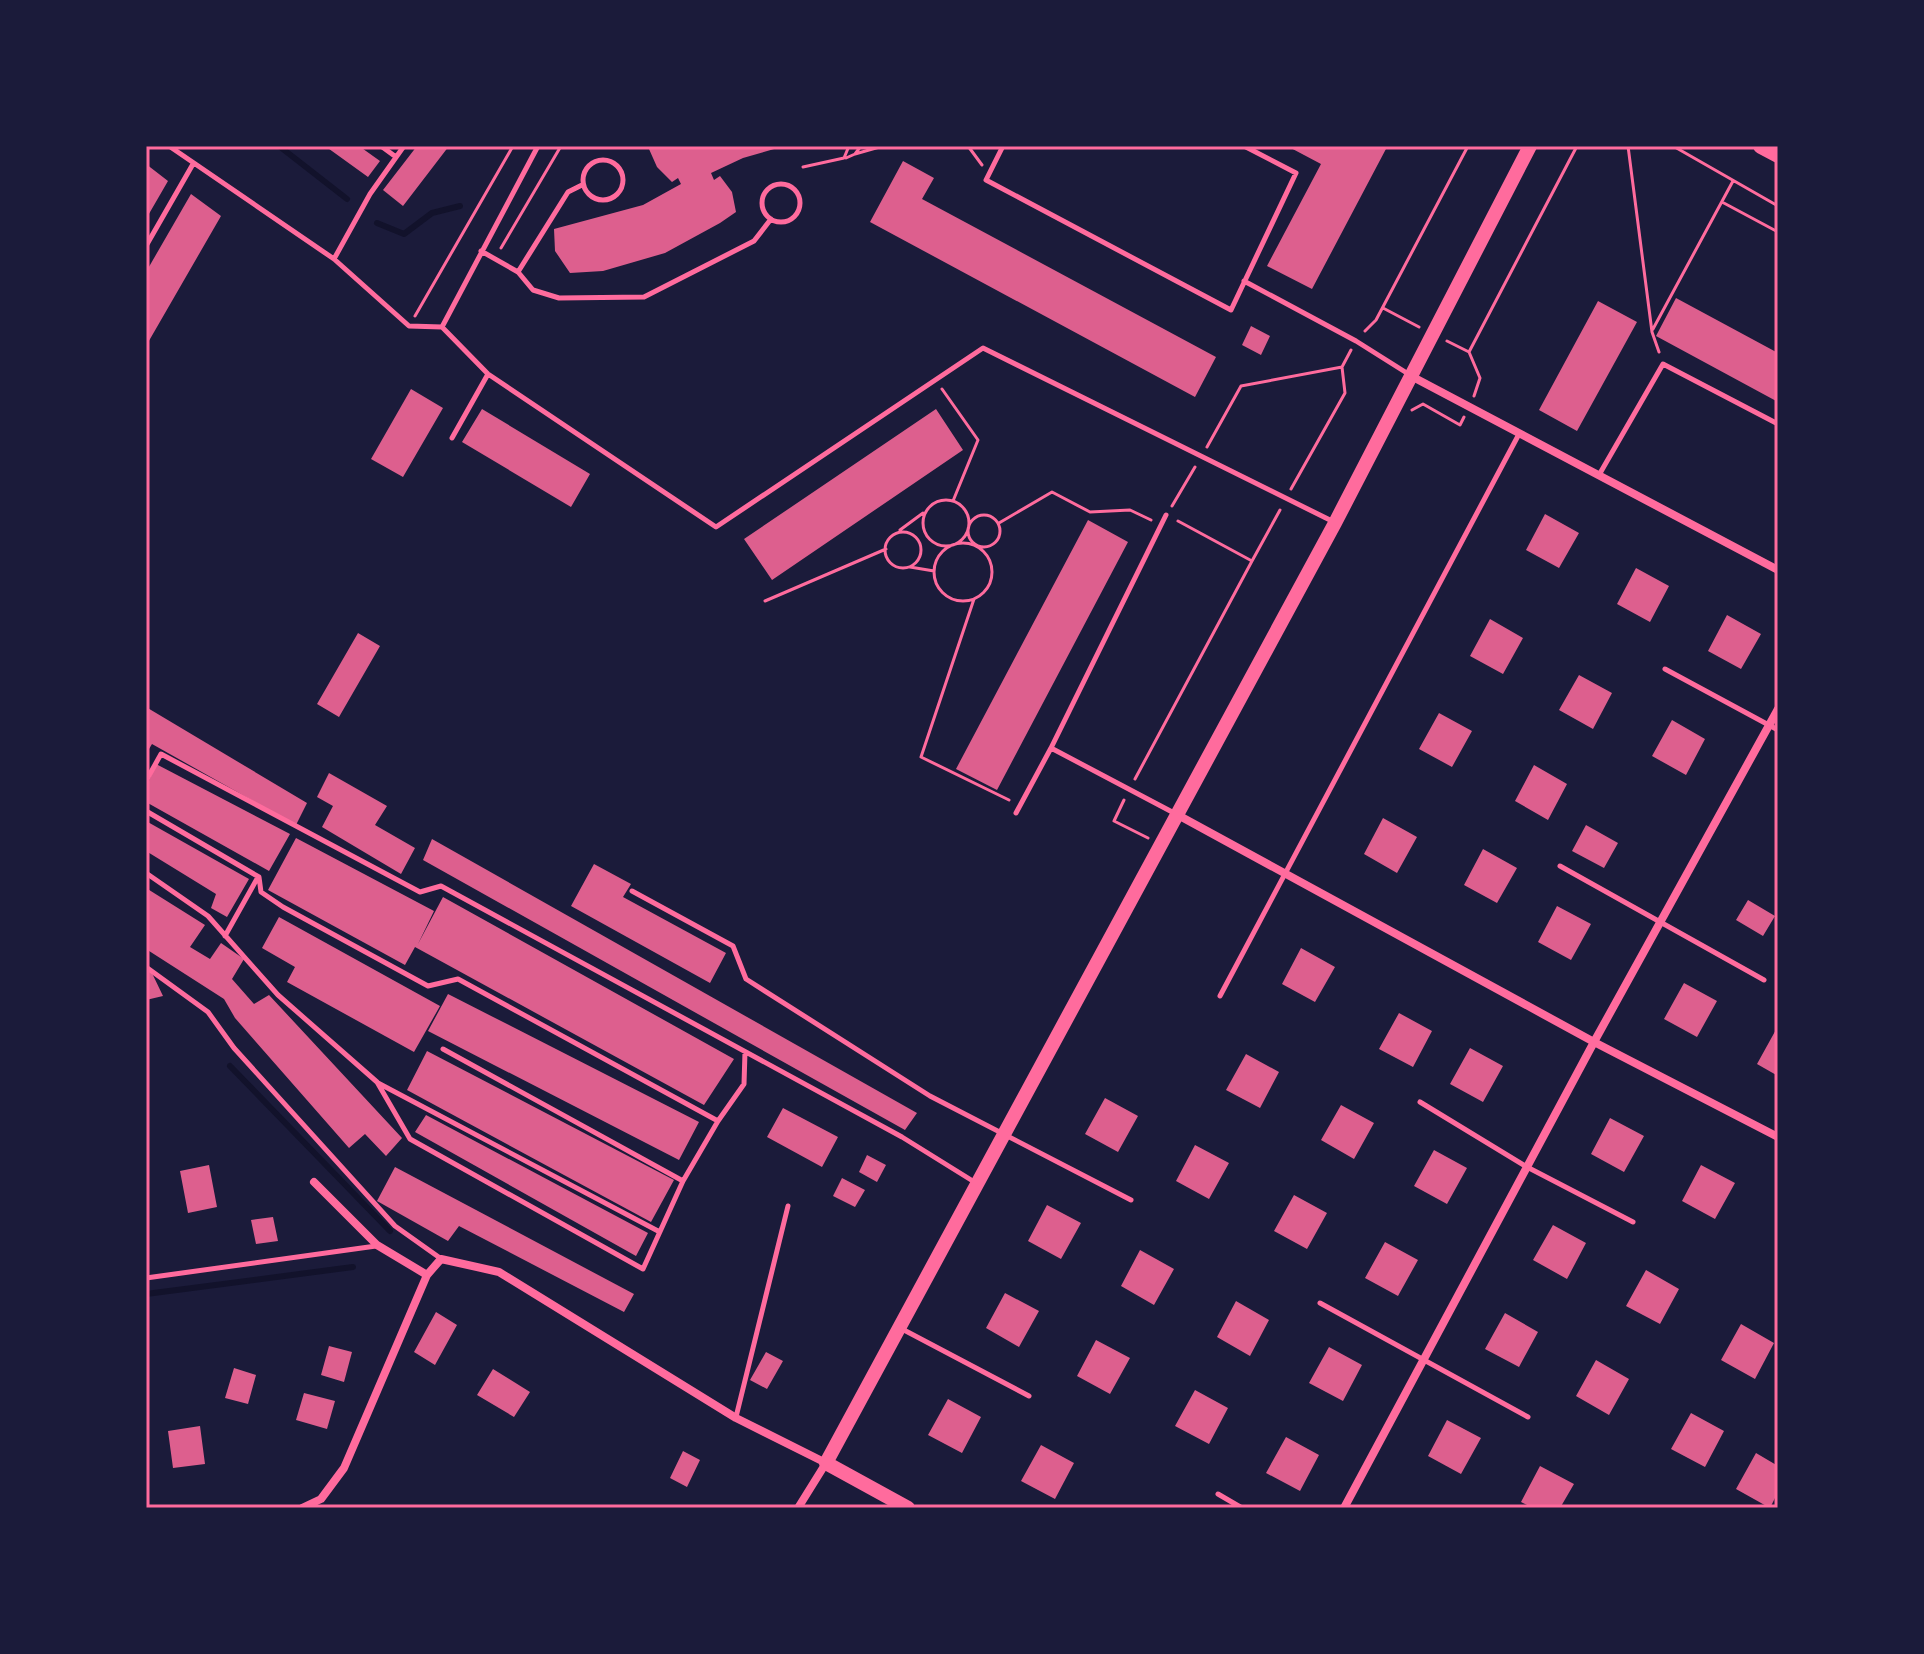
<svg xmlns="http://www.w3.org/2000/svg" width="1924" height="1654" font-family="'Exo 2',sans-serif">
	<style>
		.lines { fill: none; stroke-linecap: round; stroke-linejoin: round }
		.stream { stroke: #12122b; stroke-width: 6 }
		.building { fill: #dd5f8e }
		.path { stroke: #ff6b9d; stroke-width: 3 }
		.service { stroke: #ff6b9d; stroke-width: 5 }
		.minor { stroke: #ff6b9d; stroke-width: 8 }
		.tertiary { stroke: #ff6b9d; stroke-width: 14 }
		.secondary { stroke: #ff6b9d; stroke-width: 16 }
		.neatline { fill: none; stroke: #ff6b9d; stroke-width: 3 }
	</style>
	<rect width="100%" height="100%" fill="#1b1b3a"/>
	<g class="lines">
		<path class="stream" d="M279,146l68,53
			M377,223l27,11 28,-21 28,-7
			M230,1066l160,165
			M146,1294l207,-27"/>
	</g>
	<path class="building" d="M325,146h34l21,15 -12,16z
		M417,146h32l-46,60 -20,-16z
		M653,146l128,1 -38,11 -32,15 3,7 6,-4 12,16 4,20 -16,11 -55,30 -62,18 -33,2 -15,-22 -1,-22 89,-24 38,-21 -3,-6 -6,4 -15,-15 -8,-18z
		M1287,146l100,1 -75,142 -45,-23 54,-102z
		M903,161l31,17 -12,21 294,158 -21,40 -325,-175z
		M146,164l22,17 -22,38z
		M191,194l30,22 -75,130v-74z
		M1676,298l102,55v49l-122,-66z
		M1598,301l39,21 -60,109 -38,-21z
		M1251,326l19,10 -9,19 -19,-10z
		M411,389l32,19 -40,69 -32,-18z
		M482,409l108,65 -19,33 -109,-65z
		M936,409l27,41 -191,130 -28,-41z
		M1545,514l34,19 -20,35 -33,-18z
		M1088,520l40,22 -131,248 -41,-21z
		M1636,568l33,18 -19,36 -33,-18z
		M1727,615l34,19 -20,35 -33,-18z
		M1490,619l33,19 -20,36 -33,-18z
		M358,633l22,13 -41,71 -22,-13z
		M1579,675l33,18 -19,36 -34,-19z
		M146,707l161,96 -11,22 -144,-81 -6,10z
		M1439,713l33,18 -20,36 -33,-18z
		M1672,720l33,19 -19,36 -34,-19z
		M156,764l134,70 -21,37 -123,-69v-14z
		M1534,765l33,19 -19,36 -33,-19z
		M329,773l58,33 -12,19 40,23 -14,26 -79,-47 11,-21 -16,-9z
		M1383,818l34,19 -20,36 -33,-19z
		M146,821l103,58 -22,38 -16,-9 5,-14 -70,-43z
		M1586,825l32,18 -14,25 -32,-17z
		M296,838l138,73 -16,33 25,-47 291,162 -30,46 -289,-158 -10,18 -137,-75z
		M432,839l485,274 -12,17 -482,-270z
		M1483,849l34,19 -20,35 -33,-18z
		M594,864l37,20 -8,13 103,56 -16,30 -139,-77z
		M146,888l59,37 -15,22 20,12 11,-16 23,16 -12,20 22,25 15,-9 133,143 -16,18 -21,-22 -16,14 -114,-130 -11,-19 -78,-50z
		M1748,900l27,16 -12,20 -27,-16z
		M1557,906l34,18 -20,36 -33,-18z
		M279,917l161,89 -26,46 -127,-70 8,-15 -33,-19z
		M1301,948l34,19 -20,35 -33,-18z
		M151,971l12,25 -17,4v-27z
		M1684,983l33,18 -20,36 -33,-18z
		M448,994l251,128 -20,38 -251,-129z
		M1399,1013l33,18 -19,36 -34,-18z
		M1778,1026v50l-21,-12z
		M1470,1048l33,18 -20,36 -33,-18z
		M427,1051l247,129 -23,42 -244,-132z
		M1246,1054l33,18 -19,36 -34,-18z
		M1105,1098l33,18 -20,36 -33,-18z
		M1341,1105l33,18 -20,36 -33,-19z
		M783,1108l55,29 -16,30 -55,-30z
		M426,1115l222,118 -12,23 -221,-124z
		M1610,1118l34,18 -20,36 -33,-18z
		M1195,1145l34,18 -20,36 -33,-18z
		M1434,1150l33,18 -20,36 -33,-18z
		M867,1155l19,10 -9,17 -18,-10z
		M209,1165l8,42 -29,6 -8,-42z
		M1701,1165l34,18 -20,36 -33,-18z
		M395,1167l239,127 -10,18 -165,-86 -11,15 -71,-40z
		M842,1178l23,12 -10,17 -22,-11z
		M1294,1195l33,18 -20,36 -33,-18z
		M1047,1205l34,18 -20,36 -33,-18z
		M273,1217l5,24 -22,3 -5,-24z
		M1553,1225l33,18 -19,36 -34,-19z
		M1385,1242l33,18 -20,36 -33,-18z
		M1140,1250l34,19 -20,36 -33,-19z
		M1646,1270l33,19 -19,35 -34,-18z
		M1005,1293l34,18 -20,36 -33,-19z
		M1236,1301l33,19 -19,36 -33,-19z
		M436,1312l21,13 -22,40 -21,-13z
		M1505,1313l33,19 -19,35 -34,-18z
		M1741,1324l33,19 -19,36 -34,-19z
		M1096,1340l34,18 -20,36 -33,-18z
		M329,1346l23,6 -8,30 -23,-7z
		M1329,1347l33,18 -19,36 -34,-18z
		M766,1352l17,9 -16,28 -17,-9z
		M1596,1360l33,19 -20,36 -33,-19z
		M234,1368l22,7 -8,29 -23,-6z
		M493,1369l37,23 -16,25 -37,-22z
		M1195,1390l33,18 -19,36 -34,-18z
		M304,1393l31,8 -8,28 -31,-9z
		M948,1399l33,18 -19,36 -34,-18z
		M1691,1413l33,18 -19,36 -34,-18z
		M1447,1420l34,18 -20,36 -33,-18z
		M200,1426l5,38 -32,4 -5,-37z
		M1286,1437l33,18 -19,36 -34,-18z
		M1041,1445l33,18 -19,36 -34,-18z
		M683,1451l17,9 -13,27 -17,-9z
		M1756,1453l22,13v26l-8,16 -34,-19z
		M1540,1466l34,18 -14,24h-27l-12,-6z"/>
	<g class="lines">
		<path class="path" d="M968,146l14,19
			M1628,146l24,186 7,20
			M1673,146l105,60
			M855,154l28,-8
			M846,158l9,-4 6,-8
			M803,167l41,-9 5,-12
			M1722,202l56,30
			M501,248l60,-102
			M1383,308l36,19
			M415,316l98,-170
			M1653,329l80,-148
			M1365,331l11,-11 92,-174
			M1447,341l22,11
			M942,389l36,51 -25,61
			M1474,396l6,-18 -11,-26 108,-206
			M1412,410l11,-6 37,21 4,-8
			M1207,447l34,-61 101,-19 9,-17
			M1291,489l54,-96 -3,-26
			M923 523a23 23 0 1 1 46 0a23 23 0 1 1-46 0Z
			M1172,506l23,-39
			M968 531a16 16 0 1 1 32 0a16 16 0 1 1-32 0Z
			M999,523l53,-31 38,20 40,-2 21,10
			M900,530l23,-17
			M885 550a18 18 0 1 1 36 0a18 18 0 1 1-36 0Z
			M934 572a29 29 0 1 1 58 0a29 29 0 1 1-58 0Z
			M1252,561l28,-51
			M910,567l24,4
			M974,599l-53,158 88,43
			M765,601l121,-52
			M1135,779l117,-218 -74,-40
			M1124,800l-10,21 34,17"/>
		<path class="service" d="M169,146l165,113 75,67 33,1 46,47 228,153 267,-179 351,174
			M381,146l15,11
			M1003,146l-17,34 245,130 65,-137 -52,-27
			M583 180a20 20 0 1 1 40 0a20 20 0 1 1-40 0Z
			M762 203a19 19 0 1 1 38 0a19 19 0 1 1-38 0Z
			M146,246l47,-82
			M481,251l37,21 15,18 26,8 85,-1 110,-56 17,-22
			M334,259l36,-65 34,-48
			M518,272l50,-80 14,-7
			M1244,281l112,60 54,34
			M442,327l96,-181
			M452,438l36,-64
			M1599,475l64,-111 115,60
			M1166,515l-115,233 125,66
			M1665,669l113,61
			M146,781l15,-27 259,138 21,-6 461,251 74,46
			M146,811l113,66 2,15 22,15 145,79 30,-7 260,142
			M1016,813l35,-65
			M1560,866l204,114
			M146,873l62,43 70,79 99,87 33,57 233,130 40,-88 35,-60 26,-37 1,-32
			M632,891l101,55 13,33 184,117 201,104
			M225,936l33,-59
			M146,967l62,45 26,36 161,178 45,32
			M1220,996l299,-562
			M443,1049l240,132
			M378,1083l280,148
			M1420,1102l107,65 106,55
			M146,1278l230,-32
			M1320,1303l208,114
			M902,1329l127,67
			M736,1417l52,-211
			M1218,1494l24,14"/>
		<path class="minor" d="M1411,376l367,194
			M1176,814l418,228 184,95
			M314,1182l63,63 50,30
			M302,1508l19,-9 23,-31 83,-193 14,-16 58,13 237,146 90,45 -28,45
			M1344,1508l250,-466 184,-333"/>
		<path class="tertiary" d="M908,1508l-82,-45 509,-940 195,-377"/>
		<path class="secondary" d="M1761,146l17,9"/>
	</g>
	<rect width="1924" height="1654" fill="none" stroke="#1b1b3a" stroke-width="296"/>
	<rect x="148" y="148" width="1628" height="1358" class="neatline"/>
</svg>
